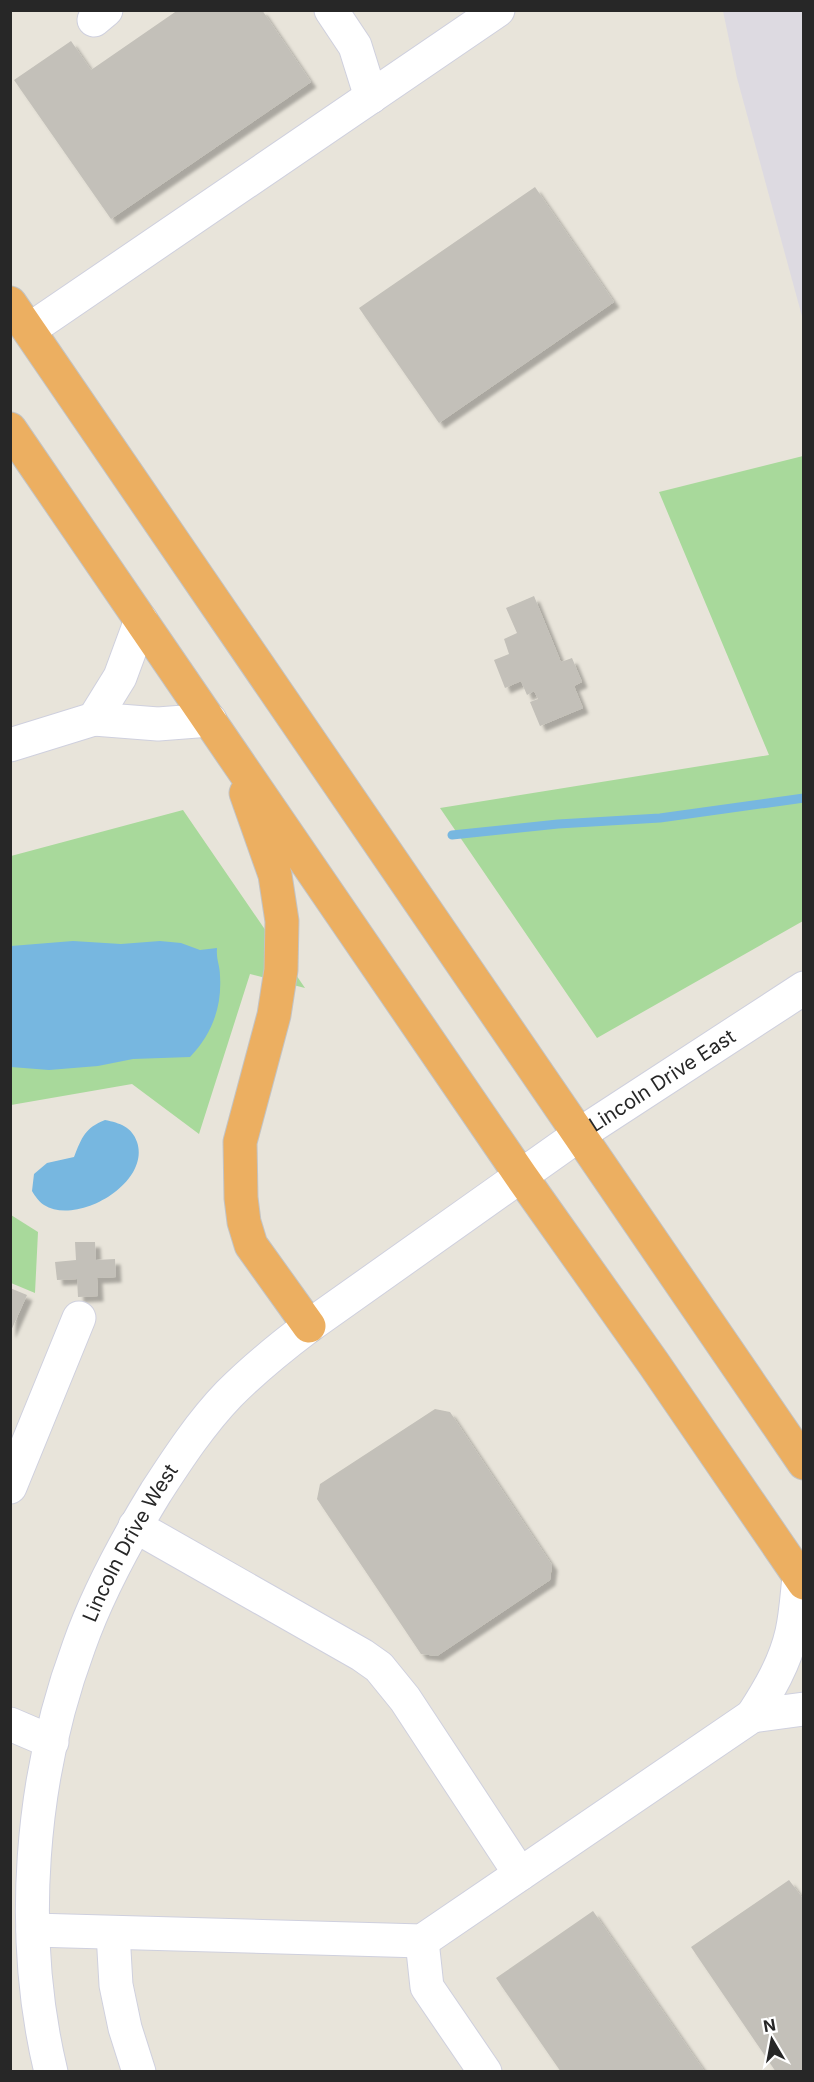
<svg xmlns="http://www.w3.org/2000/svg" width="814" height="2082" font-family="Inter,sans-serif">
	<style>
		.industrial { fill: #dddae1 }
		.green { fill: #a8d99b }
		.water { fill: #77b7e0 }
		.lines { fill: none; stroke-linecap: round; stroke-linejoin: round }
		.stream { stroke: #77b7e0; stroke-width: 9 }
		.building { fill: #c3c0b9; filter: url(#shadow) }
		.minor-casing { stroke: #cfd0de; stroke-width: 35 }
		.highway-casing { stroke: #c3c3c3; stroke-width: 35 }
		.minor { stroke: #fff; stroke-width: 33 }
		.highway { stroke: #ecaf61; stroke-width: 33 }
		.labels { text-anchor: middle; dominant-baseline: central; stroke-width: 4.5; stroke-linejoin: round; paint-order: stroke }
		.street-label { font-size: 20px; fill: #272727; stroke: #fff }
	</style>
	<defs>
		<filter id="shadow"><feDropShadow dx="5.5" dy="5.5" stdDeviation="1.5" flood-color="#0004"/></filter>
	</defs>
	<rect width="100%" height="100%" fill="#e8e4da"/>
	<path class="industrial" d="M723,11h80v309l-66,-242z"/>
	<path class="green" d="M803,456v465l-206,117 -157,-230 329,-53 -110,-263z
		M183,810l122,178 -55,-14 -51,160 -67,-50 -121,21v-249z
		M11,1215l27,17 -3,61 -24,-10z"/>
	<path class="water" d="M73,941l48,3 39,-3 21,2 19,7 17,-2c-1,12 3,17 3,28 2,31 -8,58 -30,81l-57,2 -35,7 -49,4 -38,-3v-121z
		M105,1120c15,3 27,7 32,22 14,41 -60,84 -93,63 -5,-3 -9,-9 -12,-14l2,-17 13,-11 27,-6c8,-20 11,-29 31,-37z"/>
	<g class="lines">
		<path class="stream" d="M452,835l106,-11 102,-6 144,-20"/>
	</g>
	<path class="building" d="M178,10h84l49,72 -200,137 -97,-139 57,-39 20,29z
		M535,187l79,115 -175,121 -80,-115z
		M534,596l27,66 11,-4 10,24 -8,4 9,22 -43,18 -10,-24 8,-3 -4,-8 -7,4 -6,-14 -16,7 -11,-28 15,-6 -5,-15 13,-6 -11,-25z
		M75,1242h20l1,18 19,-1 1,18 -19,1 1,18 -20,1 -1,-18 -20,1 -2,-18 21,-2z
		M10,1288l17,7 -17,38z
		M435,1409l15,3 102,153 -2,15 -113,76 -16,-2 -104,-155 3,-15z
		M789,1880l15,20v172h-28l-85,-125z
		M593,1911l112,161h-144l-65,-94z"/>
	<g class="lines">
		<defs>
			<g id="minor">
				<path d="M331,10l24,36 16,51"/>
				<path d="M94,20l12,-10"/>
				<path d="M29,330l469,-320"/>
				<path d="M141,620l-21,57 -26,42 64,5 52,-4"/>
				<path d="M10,745l84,-26"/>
				<path d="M10,1487l69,-169"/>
				<path d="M135,1526l227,129 17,12 26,32 115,175"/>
				<path d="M799,1577c-2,18 -3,37 -7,55 -7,31 -23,58 -40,84l52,-7"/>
				<path d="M10,1724l42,18"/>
				<path d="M33,1930l389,11 330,-225"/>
				<path d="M113,1933l3,52 9,43 14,44"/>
				<path d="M422,1941l5,46 58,85"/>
				<path id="s1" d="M51,2072c-33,-137 -21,-294 28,-426 19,-54 47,-105 77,-154 22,-34 45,-69 73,-98 25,-25 52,-47 80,-68l271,-192 224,-146"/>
			</g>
			<path id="highway" d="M10,303l794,1160
				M10,429l511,747 133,188 150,219
				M246,793l29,82 7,46 -1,49 -7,45 -34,127 1,56 3,24 7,23 58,81"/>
		</defs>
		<use href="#minor" class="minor-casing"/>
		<use href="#highway" class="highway-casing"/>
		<use href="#minor" class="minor"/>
		<use href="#highway" class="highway"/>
	</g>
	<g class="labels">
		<g class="street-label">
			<text stroke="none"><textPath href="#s1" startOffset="1263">Lincoln Drive East</textPath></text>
			<text stroke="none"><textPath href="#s1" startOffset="548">Lincoln Drive West</textPath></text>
		</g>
	</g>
	<rect width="814" height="2082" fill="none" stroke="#272727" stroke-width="24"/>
	<g transform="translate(772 2040) rotate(350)" stroke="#ffffff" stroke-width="4.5" paint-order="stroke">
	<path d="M0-4.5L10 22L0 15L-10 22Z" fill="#272727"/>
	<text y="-9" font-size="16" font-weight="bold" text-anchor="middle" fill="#272727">N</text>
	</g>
</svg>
